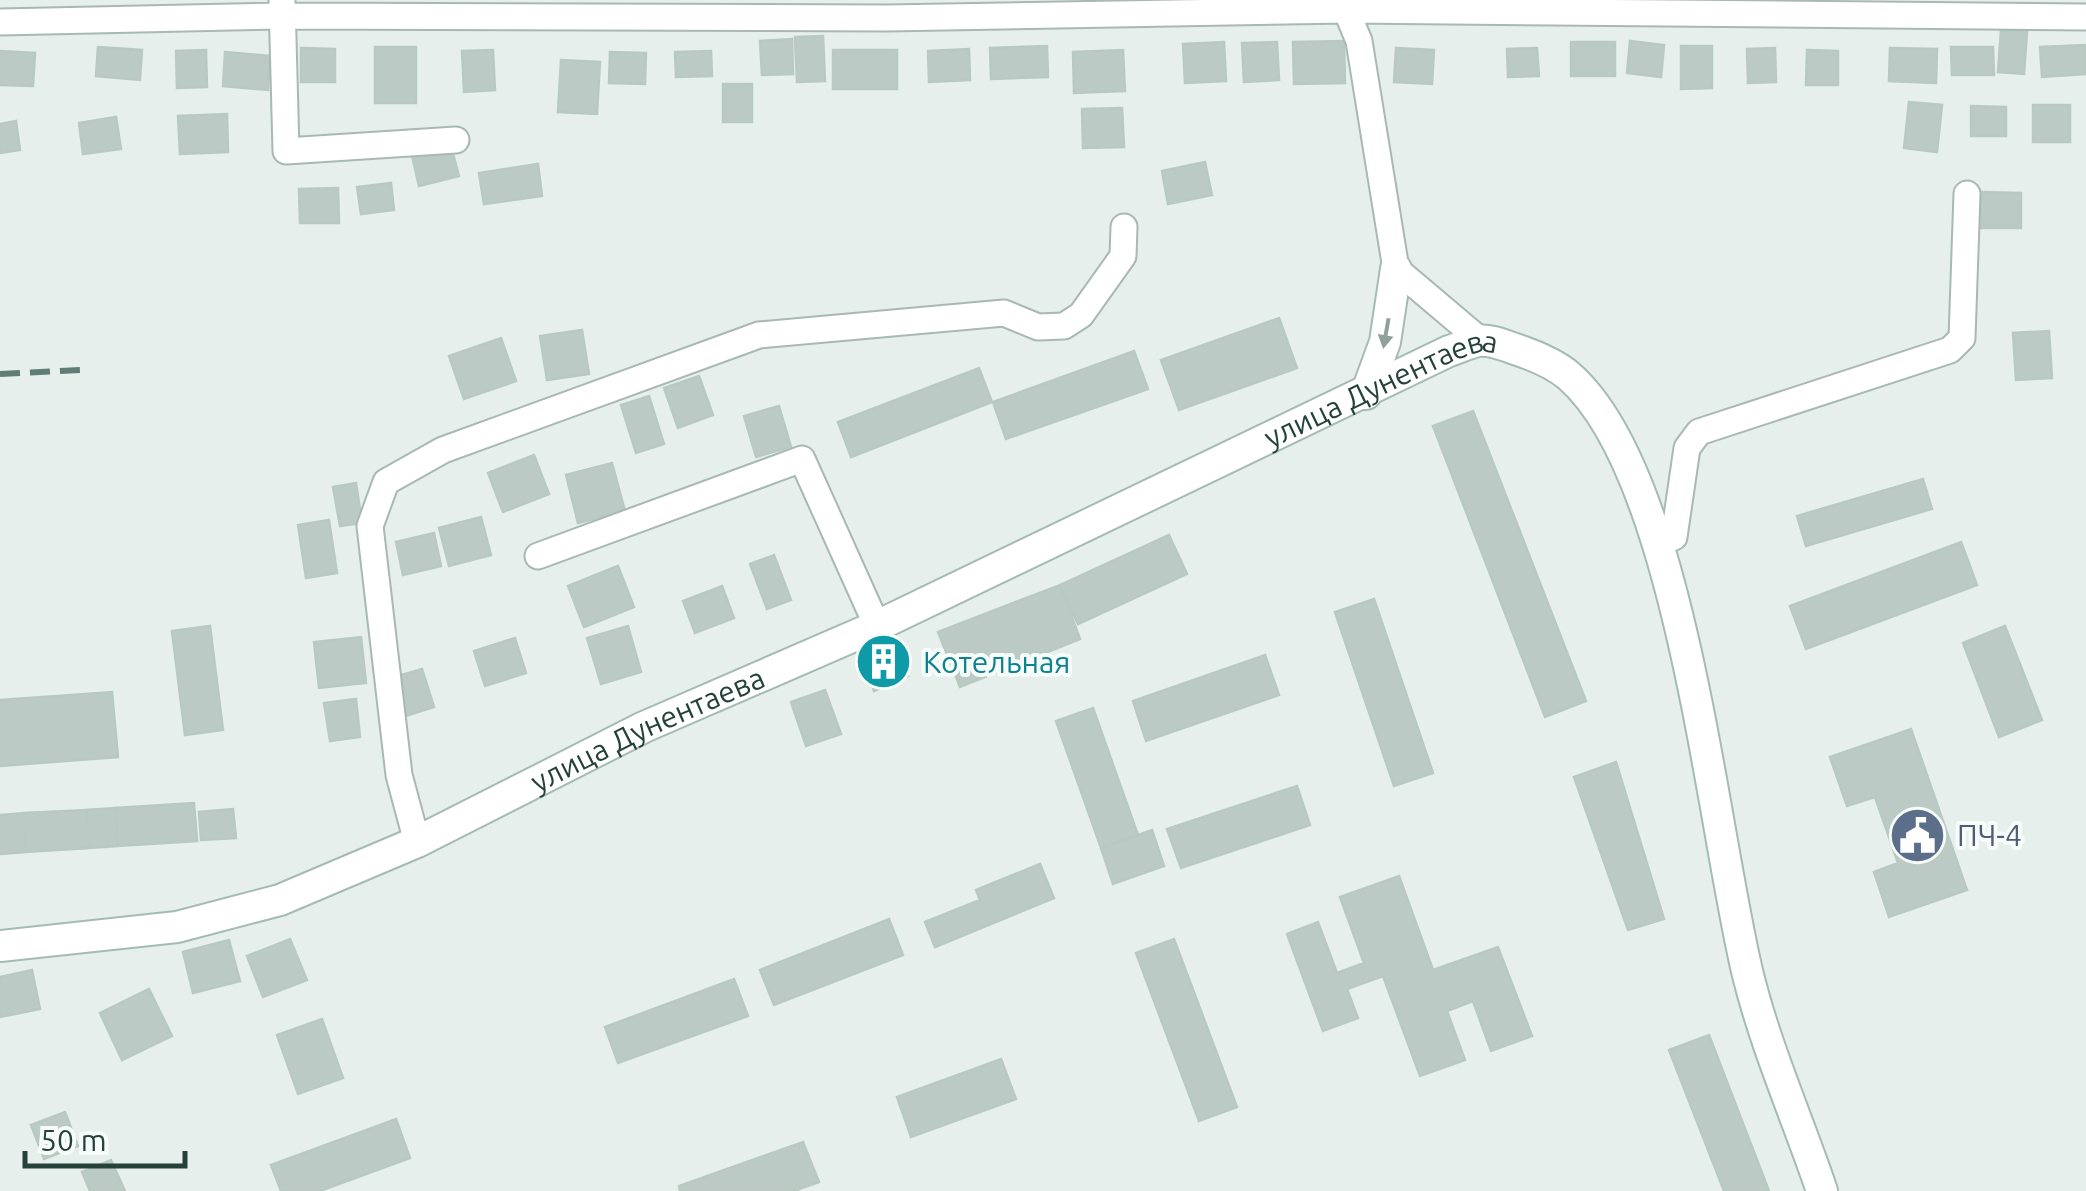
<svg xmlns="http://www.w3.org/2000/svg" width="2086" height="1191" font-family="Ubuntu,sans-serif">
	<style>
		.building { fill: #bbcac4; stroke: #b8c9c2; stroke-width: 2.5 }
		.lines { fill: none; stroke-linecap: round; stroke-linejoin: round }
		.street-casing { stroke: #a8b8b2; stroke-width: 29 }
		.secondary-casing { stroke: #a4bbb3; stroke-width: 34 }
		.street { stroke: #fff; stroke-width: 25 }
		.secondary { stroke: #fff; stroke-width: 30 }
		.rail { stroke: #5f7d75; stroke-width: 6; stroke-dasharray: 20 10; stroke-linecap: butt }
		.oneway { fill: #92a09c }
		.labels { text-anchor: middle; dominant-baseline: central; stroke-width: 8; stroke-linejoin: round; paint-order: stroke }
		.street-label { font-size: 30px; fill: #24423a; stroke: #f7fbf9 }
		.culture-label { font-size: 30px; fill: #0d838f; stroke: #f7fbf9; text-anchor: start }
		.service-label { font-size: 30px; fill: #4e5e75; stroke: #f7fbf9; text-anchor: start }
	</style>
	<rect width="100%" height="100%" fill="#e6efeb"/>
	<path class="building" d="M2001,30l26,2 -3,42 -26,-2z
		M823,36l2,45 -28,1 -2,-45z
		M792,39l1,35 -31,1 -2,-34z
		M1344,41l1,42 -51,1 -1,-42z
		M1630,41l34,4 -3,32 -34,-4z
		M1224,42l2,39 -41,2 -2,-39z
		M1277,42l2,38 -35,2 -2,-39z
		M1571,42h44v34h-44z
		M2086,45v29l-44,3 -2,-30z
		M1047,46l1,31 -57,2 -1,-31z
		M1681,46h31v42l-31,1z
		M98,47l44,3 -2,30 -44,-4z
		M375,47h41v56h-41z
		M1951,47h42l1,28h-42z
		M301,48l34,1v33h-34z
		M1396,48l38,2 -2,34 -38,-2z
		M1537,48l2,28 -31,1 -1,-28z
		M1775,48l1,34 -28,1 -1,-34z
		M1890,48l47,1 -1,34 -47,-2z
		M969,49l1,31 -41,2 -1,-31z
		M206,50l1,37 -30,1 -1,-37z
		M493,50l2,40 -31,2 -2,-41z
		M833,50h64v39h-64z
		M1123,50l2,41 -51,2 -1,-41z
		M1807,50l31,1v34h-32z
		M0,51l35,2 -2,33 -33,-1z
		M711,51l1,25 -36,1 -1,-25z
		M225,52l45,4 -2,34 -45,-4z
		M610,52l36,1 -1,31 -36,-1z
		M561,60l39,2 -3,52 -39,-2z
		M723,84h29v38h-29z
		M1909,102l33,3 -5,47 -33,-4z
		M2033,105h37v37h-37z
		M1971,106l35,1v29h-35z
		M1122,108l2,39 -41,1 -1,-39z
		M227,114l1,38 -48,2 -2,-38z
		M116,117l5,32 -38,5 -4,-31z
		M16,121l4,29 -20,3v-29z
		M451,146l8,30 -40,10 -7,-30z
		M1205,162l7,33 -44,9 -6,-33z
		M538,164l4,32 -58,8 -5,-31z
		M391,183l3,27 -33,4 -4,-27z
		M338,188l1,35h-39l-1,-34z
		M1979,192l42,1v35h-42z
		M1279,318l18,50 -118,42 -18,-50z
		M582,330l7,44 -42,6 -7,-44z
		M2049,331l3,47 -36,2 -3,-47z
		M501,338l15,43 -52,18 -15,-43z
		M1134,351l14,38 -142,50 -13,-37z
		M979,368l13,34 -141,55 -13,-35z
		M699,376l14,39 -35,13 -14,-40z
		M649,396l15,48 -28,9 -15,-48z
		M779,406l12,41 -35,10 -12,-41z
		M1473,411l113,290 -41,16 -112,-291z
		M534,455l15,39 -46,18 -15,-39z
		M612,463l13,48 -47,12 -12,-48z
		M1923,479l9,30 -126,37 -9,-30z
		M356,483l6,40 -22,3 -7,-39z
		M481,517l10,38 -42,11 -10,-38z
		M329,520l8,53 -31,5 -8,-53z
		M434,533l7,33 -38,9 -7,-33z
		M1169,535l18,39 -109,50 -18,-39z
		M1961,542l16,43 -171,64 -16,-43z
		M774,555l17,45 -24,9 -17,-45z
		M618,566l16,41 -50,20 -16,-41z
		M1060,585l20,54 -120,48 -22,-55z
		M722,586l12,32 -39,15 -12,-32z
		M1374,599l59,174 -39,13 -59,-174z
		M210,626l13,104 -38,5 -13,-104z
		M628,626l13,46 -40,12 -14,-46z
		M2005,626l37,94 -43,17 -36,-94z
		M361,637l5,46 -47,5 -5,-46z
		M515,638l11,35 -41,13 -11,-35z
		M892,638l16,38 -34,15 -14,-42z
		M1265,655l14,40 -133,46 -13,-40z
		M422,669l12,38 -28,9 -12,-39z
		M825,690l16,44 -35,12 -15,-44z
		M112,692l6,65 -118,9v-66z
		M356,699l4,38 -30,4 -6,-38z
		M1093,708l45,127 -37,13 -45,-127z
		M1911,729l56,161 -78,27 -15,-45 24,-9 -23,-66 -28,9 -17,-49z
		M1616,762l48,157 -36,11 -54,-153z
		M1297,786l13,39 -129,43 -14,-39z
		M194,803l3,38 -79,5 -3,-38z
		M115,808l3,38 -29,2 -3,-38z
		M233,809l3,29 -35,2 -2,-28z
		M86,810l3,38 -63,4 -2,-39z
		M24,813l2,39 -26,2v-39z
		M1152,830l12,36 -51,18 -12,-36z
		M1040,864l14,34 -119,49 -10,-25 55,-22 -4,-10z
		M1399,876l34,94 65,-23 34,89 -41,15 -18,-50 -26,10 18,49 -45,16 -37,-100 -36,13 11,29 -35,13 -36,-97 31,-12 19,51 27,-10 -24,-66z
		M889,919l14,36 -129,50 -14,-35z
		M290,939l17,41 -44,17 -16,-41z
		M1174,939l63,168 -38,14 -63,-168z
		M229,940l11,41 -47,12 -10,-41z
		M32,970l8,39 -40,8v-40z
		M734,979l14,37 -130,47 -13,-36z
		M149,989l23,47 -50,24 -22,-47z
		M322,1019l21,59 -45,16 -21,-59z
		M1709,1035l60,156h-45l-55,-141z
		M1001,1059l15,40 -105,38 -14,-40z
		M65,1112l13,34 -34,13 -13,-34z
		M396,1119l14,39 -90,33h-39l-10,-26z
		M803,1142l16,40 -25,9h-114l-1,-5z
		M111,1160l14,31h-35l-8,-19z"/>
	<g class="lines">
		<defs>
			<path id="street" d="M1342,0l17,41 37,228 84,71
				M282,1l4,150 170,-11
				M0,22l282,-6 604,2 462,-8 738,7
				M1657,545l17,-8 13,-89 12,-16 251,-82 12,-12 5,-144
				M538,556l264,-97 75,167
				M417,842l-18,-67 -29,-249 16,-44 57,-32 316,-115 245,-22 34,14 26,-1 17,-11 42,-59 1,-29"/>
			<g id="secondary">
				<path d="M1366,394l19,-52 11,-73"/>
				<path id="s1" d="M0,946l177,-19 103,-27 137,-58 227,-115 233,-101 572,-275c9,-3 20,-8 29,-10 12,-2 25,4 37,8 18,6 39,14 54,27 112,98 143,452 179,599 18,73 50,145 74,216"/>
			</g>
		</defs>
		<use href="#street" class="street-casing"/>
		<use href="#secondary" class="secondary-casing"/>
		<use href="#street" class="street"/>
		<use href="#secondary" class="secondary"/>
		<path class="rail" d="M0,374l80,-4"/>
	</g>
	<defs><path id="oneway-solid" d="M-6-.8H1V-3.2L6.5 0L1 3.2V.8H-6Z" transform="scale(2.5)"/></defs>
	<use class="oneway" href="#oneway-solid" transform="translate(1386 333) rotate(100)"/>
	<defs>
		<symbol id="building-disc" viewBox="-11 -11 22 22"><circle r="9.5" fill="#0f9aa8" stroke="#f7fbf9"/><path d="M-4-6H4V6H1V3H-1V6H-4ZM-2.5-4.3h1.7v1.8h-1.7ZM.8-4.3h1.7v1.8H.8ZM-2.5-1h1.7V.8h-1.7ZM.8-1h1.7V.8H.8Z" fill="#fff"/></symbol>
		<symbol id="civic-disc" viewBox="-11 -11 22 22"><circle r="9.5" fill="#5c6f8a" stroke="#f7fbf9"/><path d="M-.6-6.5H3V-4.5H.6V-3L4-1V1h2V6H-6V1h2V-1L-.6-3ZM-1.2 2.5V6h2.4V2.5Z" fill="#fff"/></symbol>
	</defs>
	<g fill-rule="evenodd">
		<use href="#building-disc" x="852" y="630" width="63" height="63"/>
		<use href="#civic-disc" x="1886" y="804" width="63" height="63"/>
	</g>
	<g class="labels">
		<g class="street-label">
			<text stroke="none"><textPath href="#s1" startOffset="1500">улица Дунентаева</textPath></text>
			<text stroke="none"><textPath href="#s1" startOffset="690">улица Дунентаева</textPath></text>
		</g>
		<g class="culture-label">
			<text x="923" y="662">Котельная</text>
		</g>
		<g class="service-label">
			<text x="1957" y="835">ПЧ-4</text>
		</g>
	</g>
	<path d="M25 1151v15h160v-15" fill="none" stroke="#24423a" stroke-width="5"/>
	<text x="40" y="1151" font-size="30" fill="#24423a" stroke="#f7fbf9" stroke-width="8" paint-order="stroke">50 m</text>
</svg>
